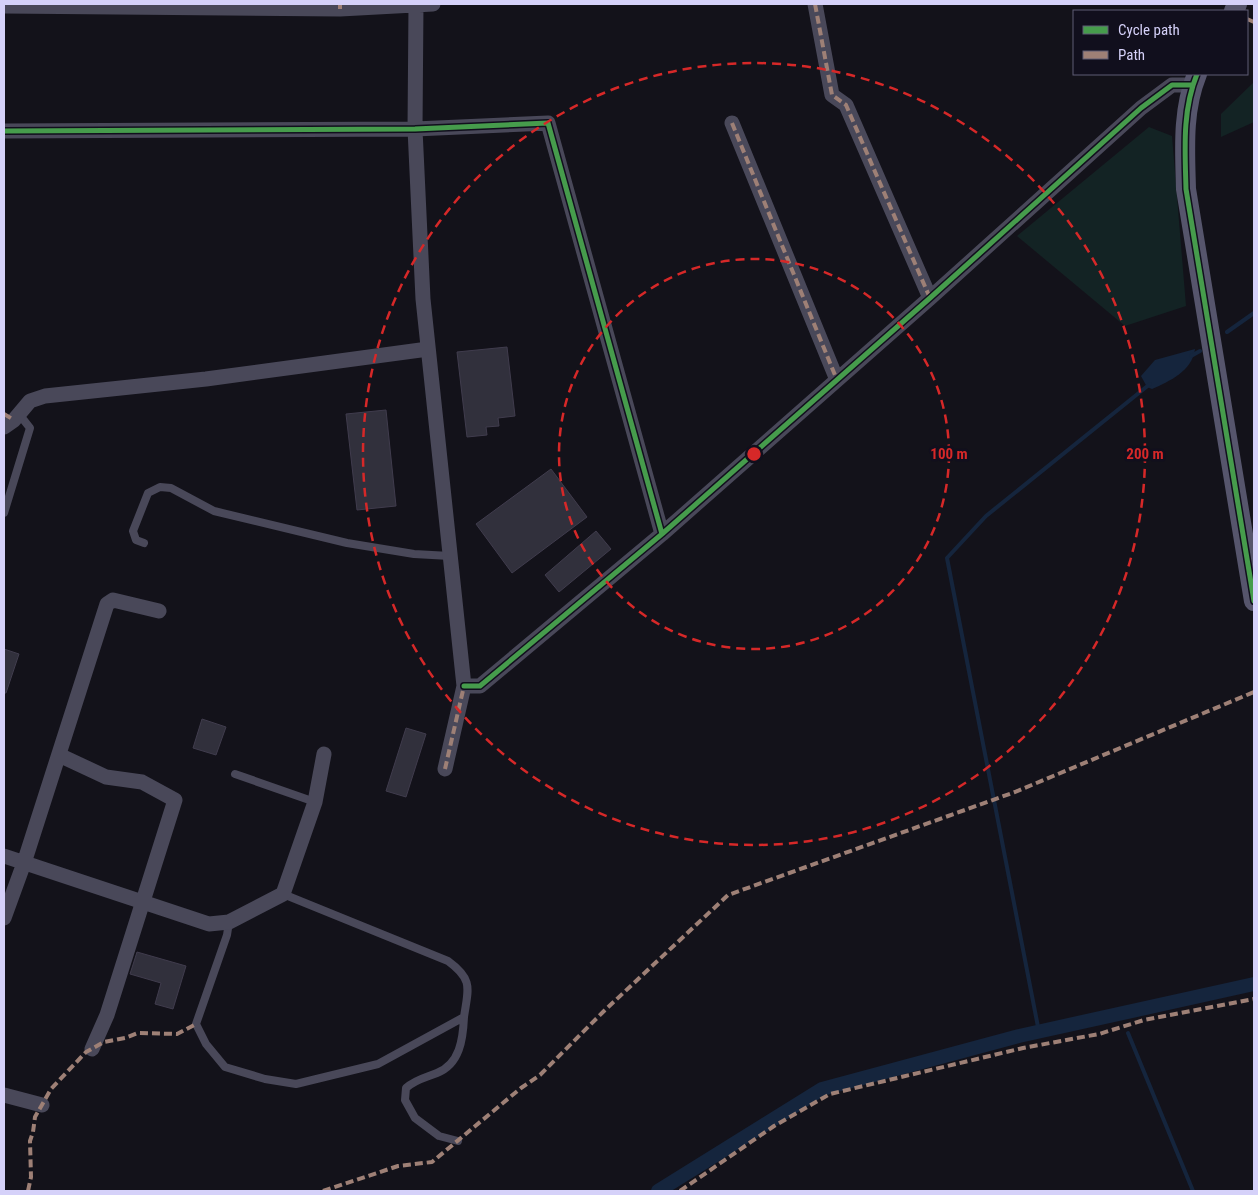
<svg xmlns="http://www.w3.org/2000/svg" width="1258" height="1195" font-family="'Roboto Condensed',sans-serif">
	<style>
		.green { fill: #132324 }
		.water { fill: #15253d }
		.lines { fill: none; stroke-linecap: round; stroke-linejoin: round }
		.stream { stroke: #15253d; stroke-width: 4 }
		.canal { stroke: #15253d; stroke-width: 14 }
		.building { fill: #31303c; stroke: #403c4d }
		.lane { stroke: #494859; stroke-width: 8 }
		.street { stroke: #494859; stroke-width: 15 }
		.secondary { stroke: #56556c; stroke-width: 20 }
		.quiet { stroke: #9e8076; stroke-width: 4; stroke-dasharray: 8 4; stroke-linecap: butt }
		.cycleway-casing { stroke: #110f1d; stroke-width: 8 }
		.cycleway { stroke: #469c4c; stroke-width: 5 }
		.ring { fill: none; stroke: #d62828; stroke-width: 2.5; stroke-dasharray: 9 6 }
		.centre { fill: #d62828; stroke: #110f1d; stroke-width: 2.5 }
		.ring-label { font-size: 15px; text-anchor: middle; font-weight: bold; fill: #d62828; stroke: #110f1d; stroke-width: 5; stroke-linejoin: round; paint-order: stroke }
	</style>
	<rect width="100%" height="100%" fill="#13121a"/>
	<path class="green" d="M1254,82v40l-33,15v-23z
		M1149,127l23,9 14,170 -61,20 -108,-90z"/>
	<path class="water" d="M1195,349c-3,22 -25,32 -43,40l-5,-2 -6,-11 14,-16z"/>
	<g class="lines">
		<path class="stream" d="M1227,332l27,-19
			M1191,356l9,-5
			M1039,1032l-92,-474 39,-42 164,-132
			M1128,1033l65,158"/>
		<path class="canal" d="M658,1191l164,-102 197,-53 235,-52"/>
	</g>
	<path class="building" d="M507,347l8,69 -17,2 1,8 -13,1 1,8 -20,2 -10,-85z
		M386,410l10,96 -39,4 -11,-96z
		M551,469l36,48 -75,56 -36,-49z
		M596,531l15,18 -52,43 -14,-17z
		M4,649l15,5 -13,39h-2z
		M202,719l24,8 -10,28 -23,-7z
		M406,728l20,6 -20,63 -20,-6z
		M137,952l49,14 -13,43 -18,-5 6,-21 -31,-9z"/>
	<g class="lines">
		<path class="lane" d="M4,513l26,-85 -11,-14
			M144,543l-8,-3 -3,-9 15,-38 12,-6 11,1 43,23 133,32 67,11 36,2
			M235,774l80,28
			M229,922l-2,13 -31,89 10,20 19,23 40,12 31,5 82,-20 86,-47c4,-28 10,-37 -16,-56l-165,-67
			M458,1141l-19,-5 -24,-18 -10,-18 1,-12c10,-9 19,-10 31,-15 23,-9 26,-34 27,-56"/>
		<path class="street" d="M416,4l-1,125 8,170 41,387 -19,83
			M815,4l17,91 14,10 84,193
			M4,6l336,3 93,-5
			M732,123l105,257
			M4,131l411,-2 133,-6 114,411
			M4,427l10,-7 16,-19 15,-5 161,-17 222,-30
			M464,686h16l182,-152 268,-236 211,-190 31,-23h20
			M59,755l47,22 36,5 33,18 -68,215 -15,34
			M4,856l205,68 20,-2 54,-28 32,-92 9,-48
			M4,918l20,-55 83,-259 6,-4 46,11
			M4,1095l38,10"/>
		<path class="secondary" d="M1234,11l3,-7
			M1197,74c-15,37 -12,76 -11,115l68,412"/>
		<path class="quiet" d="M340,4v5
			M815,4l17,91 14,10 84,193
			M1247,19l7,3
			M732,123l105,257
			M4,414l10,6
			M445,769l19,-83
			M28,1191l3,-14 -1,-36 3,-9 2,-15 16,-28 35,-37 18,-10 21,-4 13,-5 39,1 19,-10
			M323,1191l75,-25 34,-4 89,-74 19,-13 64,-64 124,-116 287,-103 239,-100
			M680,1191l94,-65 56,-32 193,-46 76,-14 45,-14 110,-21"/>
		<defs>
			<path id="cycleway" d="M1197,74c-15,37 -12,76 -11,115l68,412
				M4,131l411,-2 133,-6 114,411
				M464,686h16l182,-152 268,-236 211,-190 31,-23h20"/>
		</defs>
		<use href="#cycleway" class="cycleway-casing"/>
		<use href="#cycleway" class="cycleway"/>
	</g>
	<g class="ring">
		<circle cx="754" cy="454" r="195"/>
		<circle cx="754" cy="454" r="391"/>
	</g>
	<circle cx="754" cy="454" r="8" class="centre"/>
	<g class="ring-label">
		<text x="949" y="459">100 m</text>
		<text x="1145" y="459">200 m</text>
	</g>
	<rect width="1258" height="1195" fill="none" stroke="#d5d1f9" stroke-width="10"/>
	<rect x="1073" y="10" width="175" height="65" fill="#110f1d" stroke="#5f5d75"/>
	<rect x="1083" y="26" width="25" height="8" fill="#469c4c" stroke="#5f5d75"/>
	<text x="1118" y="35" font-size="15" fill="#d5d1f9">Cycle path</text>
	<rect x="1083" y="51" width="25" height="8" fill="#9e8076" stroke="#5f5d75"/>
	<text x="1118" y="60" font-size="15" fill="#d5d1f9">Path</text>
</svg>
